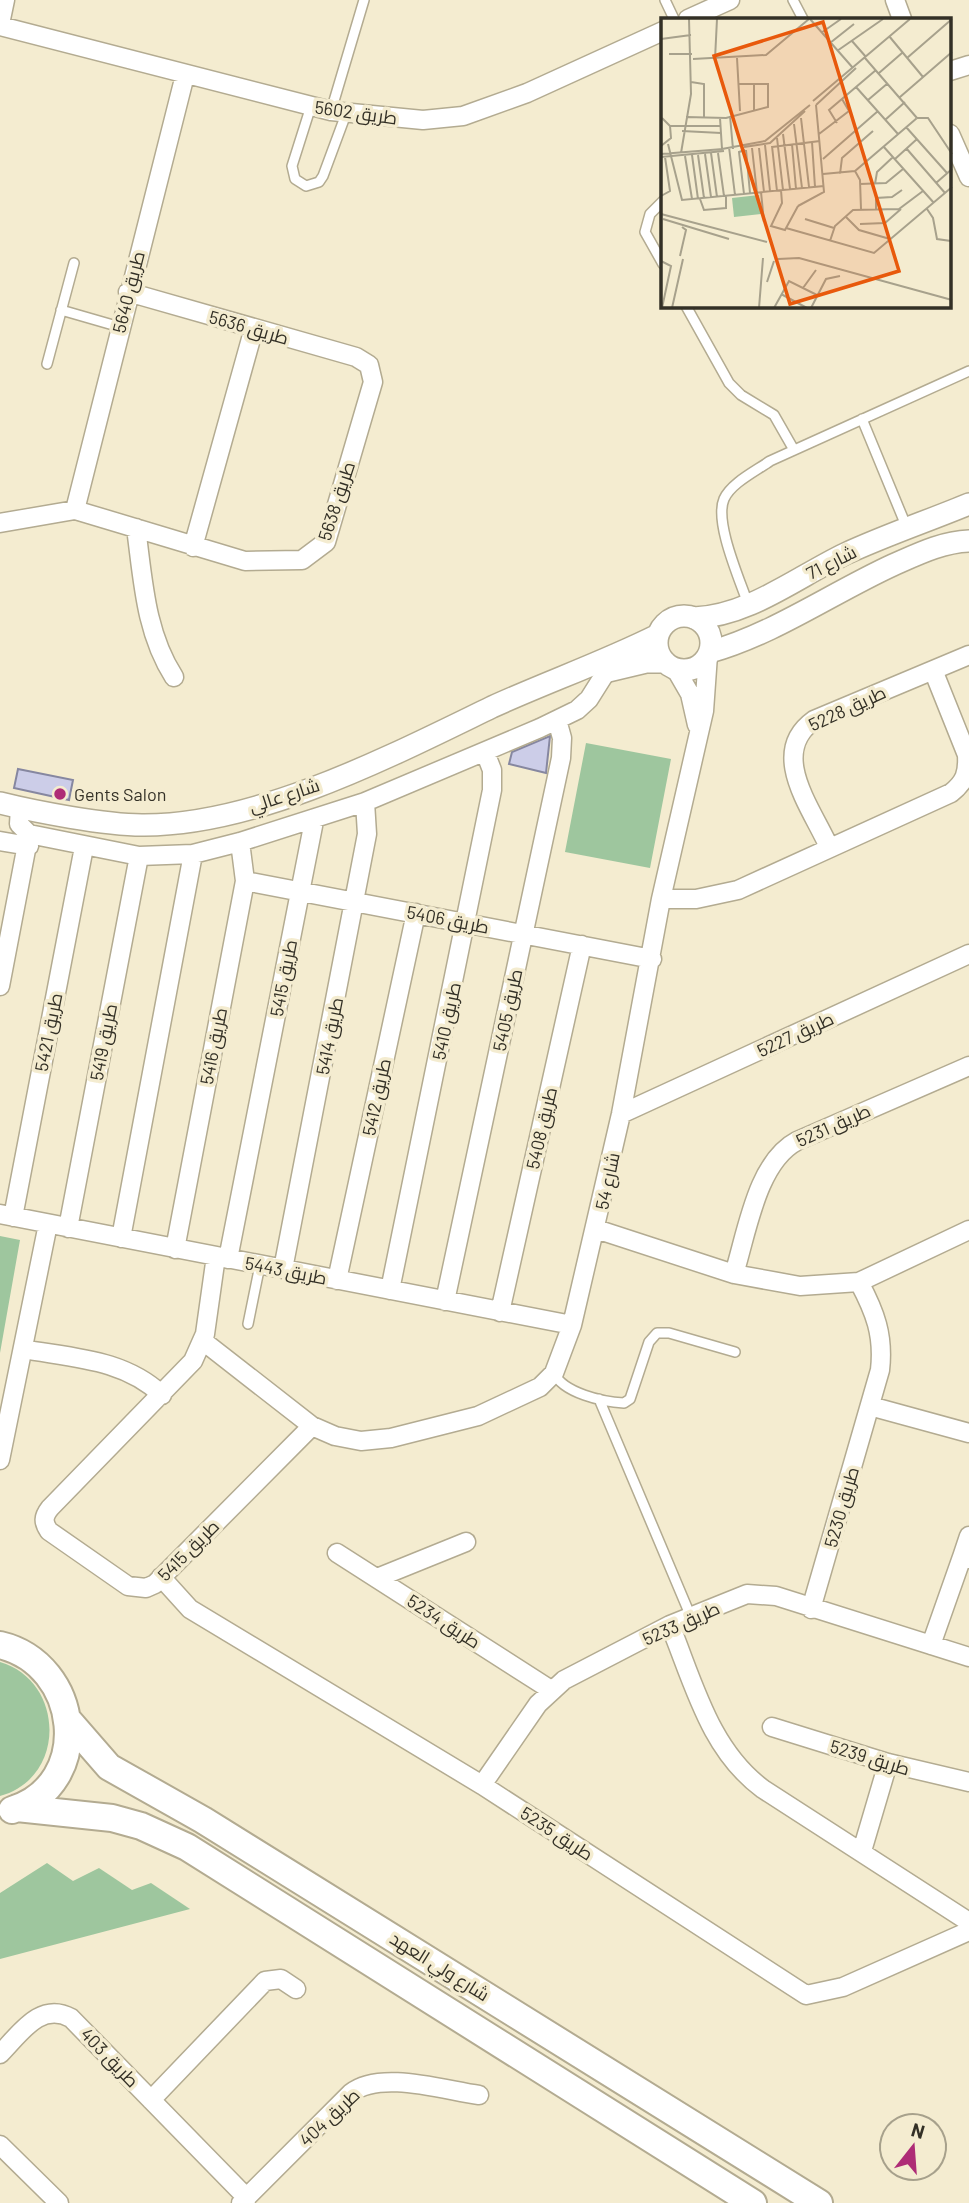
<svg xmlns="http://www.w3.org/2000/svg" width="969" height="2203" font-family="Barlow,Cairo,sans-serif">
	<style>
		.green { fill: #9ec69e }
		.building { fill: #cccde8; stroke: #8687a0; stroke-width: 2 }
		.lines { fill: none; stroke-linecap: round; stroke-linejoin: round }
		.service-casing { stroke: #b3ab91; stroke-width: 12 }
		.minor-casing { stroke: #b3ab91; stroke-width: 21 }
		.tertiary-casing { stroke: #b3ab91; stroke-width: 24 }
		.primary-casing { stroke: #b3ab91; stroke-width: 30 }
		.service { stroke: #fff; stroke-width: 9 }
		.minor { stroke: #fff; stroke-width: 18 }
		.tertiary { stroke: #fff; stroke-width: 21 }
		.primary { stroke: #fff; stroke-width: 26 }
		.poi-dot { fill: #ae2c76; stroke: #f4ecd0; stroke-width: 2.5 }
		.labels { text-anchor: middle; dominant-baseline: central; stroke-width: 7; stroke-linejoin: round; paint-order: stroke }
		.street-label { font-size: 18px; fill: #333026; stroke: #f4ecd0 }
		.poi-label { font-size: 18px; fill: #333026; stroke: #f4ecd0; text-anchor: start }
		.inset-road { fill: none; stroke: #a7a18c; stroke-width: 2 }
		.view { fill: #e8590c; fill-opacity: 0.15; stroke: #e8590c; stroke-width: 3.5 }
		.inset-edge { fill: none; stroke: #333026; stroke-width: 3.5 }
	</style>
	<rect width="100%" height="100%" fill="#f4ecd0"/>
	<path class="green" d="M586,743l85,16 -21,109 -85,-16z
		M0,1236l20,4 -20,113z
		M0,1662c65,19 67,116 0,134z
		M47,1863l26,18 26,-13 33,22 19,-7 39,26 -190,50v-66z"/>
	<path class="building" d="M550,736l-4,37 -37,-9 3,-12z
		M18,769l55,11 -4,20 -55,-12z"/>
	<g class="lines">
		<defs>
			<path id="service" d="M665,0l9,19
				M793,0l10,19
				M311,106l-19,60 3,13 11,7 13,-4 4,-6 23,-62
				M331,111l33,-111
				M663,201l-13,13 -5,18 18,32
				M686,306l43,77 12,12 33,20 20,35
				M61,310l59,17
				M47,364l27,-101
				M862,419l45,109
				M748,604c-8,-24 -34,-82 -24,-105 7,-16 32,-28 46,-38l199,-90
				M248,1324l12,-59
				M554,1373c9,20 49,29 70,30l6,-4 19,-57 8,-9h12l66,19
				M599,1399l92,218"/>
			<path id="minor" d="M895,0l7,19
				M688,19l42,-19
				M0,24l5,-24
				M0,26l331,85 92,9 40,-4 64,-23 136,-62
				M950,71l19,-6
				M950,134l19,43
				M75,510l110,-435
				M0,523l75,-13 170,51 57,-1 24,-18 47,-160 -4,-17 -13,-8 -228,-65
				M136,528c7,51 9,104 38,149
				M193,547l61,-219
				M675,668l15,26 7,31
				M20,808l-1,16 10,10 110,22 54,-2 47,-12 125,-40 175,-74 37,-18 12,-11 17,-27
				M0,841l29,5
				M829,847c-18,-40 -61,-94 -15,-127l155,-65
				M245,881l407,78
				M661,899h35l42,-9 213,-97c14,-11 17,-20 16,-38l-34,-85
				M0,986l29,-152
				M621,1114l348,-160
				M0,1214l572,111
				M13,1217l71,-370
				M68,1228l71,-372
				M596,1229l138,45 66,12 59,-4 110,-52
				M121,1238l72,-384
				M175,1249l70,-368 -5,-39
				M216,1256l-11,78 -12,27 -143,147c-7,9 -7,14 -1,23l79,55 18,2 9,-4 157,-158
				M228,1259l86,-438
				M283,1269l84,-435 -2,-32
				M734,1274c13,-42 23,-112 63,-133l172,-75
				M337,1280l79,-367
				M390,1290l102,-500v-20l-7,-18
				M445,1301l116,-543 1,-20 -5,-18
				M500,1312l82,-367
				M203,1341l109,85 23,10 26,5 30,-3 87,-22 62,-29 14,-14 18,-48 49,-211 40,-215 43,-188 4,-56
				M23,1349c50,9 101,10 139,46
				M870,1406l99,27
				M0,1460l48,-236
				M337,1553l214,137
				M962,1557l7,-21
				M161,1577l29,32 292,176 324,210 37,-8 126,-56
				M377,1578l89,-36
				M811,1609l69,-239c4,-35 -5,-58 -21,-88
				M670,1625c24,59 40,125 93,164l206,133
				M931,1645l31,-88 7,2
				M772,1727l116,36 81,19
				M482,1785l56,-81 26,-24 106,-55 77,-31 29,2 193,61
				M862,1851l26,-88
				M0,2054c20,-20 40,-53 71,-36l176,180
				M151,2100l114,-119 16,-2 15,10
				M0,2145l59,58
				M241,2203l110,-110c29,-23 92,-3 128,2"/>
			<path id="tertiary" d="M657 643a27 27 0 1 1 54 0a27 27 0 1 1-54 0Z
				M694,618c55,-2 103,-41 151,-64 41,-19 83,-33 124,-50
				M710,652c64,-18 122,-59 183,-87 25,-11 49,-23 76,-24
				M604,672l42,-10h19
				M0,803c36,9 105,22 142,22 114,1 249,-69 350,-118 55,-25 112,-45 166,-72"/>
			<path id="primary" d="M0,1645c81,19 95,139 12,165
				M69,1721l40,46 94,53 616,383
				M17,1808l95,10 29,8 46,21 566,356"/>
		</defs>
		<use href="#service" class="service-casing"/>
		<use href="#minor" class="minor-casing"/>
		<use href="#tertiary" class="tertiary-casing"/>
		<use href="#primary" class="primary-casing"/>
		<use href="#service" class="service"/>
		<use href="#minor" class="minor"/>
		<use href="#tertiary" class="tertiary"/>
		<use href="#primary" class="primary"/>
	</g>
	<circle class="poi-dot" cx="60" cy="794" r="7"/>
	<g class="labels">
		<g class="street-label">
			<text transform="translate(356 112) rotate(8)">طريق 5602</text>
			<text transform="translate(128 292) rotate(-76)">طريق 5640</text>
			<text transform="translate(249 327) rotate(16)">طريق 5636</text>
			<text transform="translate(336 501) rotate(-72)">طريق 5638</text>
			<text transform="translate(831 562) rotate(-27)">شارع 71</text>
			<text transform="translate(847 708) rotate(-25)">طريق 5228</text>
			<text transform="translate(284 795) rotate(-18)">شارع عالي</text>
			<text transform="translate(448 919) rotate(11)">طريق 5406</text>
			<text transform="translate(283 978) rotate(-79)">طريق 5415</text>
			<text transform="translate(507 1010) rotate(-78)">طريق 5405</text>
			<text transform="translate(446 1021) rotate(-78)">طريق 5410</text>
			<text transform="translate(48 1032) rotate(-79)">طريق 5421</text>
			<text transform="translate(795 1034) rotate(-25)">طريق 5227</text>
			<text transform="translate(329 1036) rotate(-79)">طريق 5414</text>
			<text transform="translate(103 1042) rotate(-79)">طريق 5419</text>
			<text transform="translate(213 1046) rotate(-79)">طريق 5416</text>
			<text transform="translate(376 1097) rotate(-78)">طريق 5412</text>
			<text transform="translate(833 1125) rotate(-24)">طريق 5231</text>
			<text transform="translate(541 1128) rotate(-77)">طريق 5408</text>
			<text transform="translate(607 1181) rotate(-78)">شارع 54</text>
			<text transform="translate(286 1270) rotate(11)">طريق 5443</text>
			<text transform="translate(841 1507) rotate(-74)">طريق 5230</text>
			<text transform="translate(188 1550) rotate(-45)">طريق 5415</text>
			<text transform="translate(444 1621) rotate(33)">طريق 5234</text>
			<text transform="translate(681 1623) rotate(-24)">طريق 5233</text>
			<text transform="translate(870 1757) rotate(17)">طريق 5239</text>
			<text transform="translate(557 1833) rotate(33)">طريق 5235</text>
			<text transform="translate(440 1966) rotate(32)">شارع ولي العهد</text>
			<text transform="translate(110 2057) rotate(46)">طريق 403</text>
			<text transform="translate(329 2117) rotate(-43)">طريق 404</text>
		</g>
		<g class="poi-label">
			<text x="74" y="794">Gents Salon</text>
		</g>
	</g>
	<g transform="translate(661 18)">
		<rect width="290" height="290" fill="#f4ecd0"/>
		<path d="M98,177l2,19 -27,3 -2,-19z" fill="#9ec69e"/>
		<path class="inset-road" d="M149,1l43,49M160,15l20,-14M228,18l34,41M0,21l30,-4M191,23l14,16M169,25l24,-19M176,33l46,-32M8,36h23M76,40l3,53M204,40l52,60M246,40l45,-39M32,41l73,-4 43,-36M54,41l2,-40M218,55l23,-20M30,64l13,2v34M93,66v27M195,69l42,47M239,79l52,-45M207,82l20,-17M152,83l97,-82M155,87l40,-37M69,98l3,33M25,99l40,1 42,-11v-23h-30M59,100l2,31M140,100l8,69M256,100h11l24,36M224,102l20,-18M176,105l-8,-13 47,-40M133,106l8,64M9,108h50M245,109l41,46M21,113l39,2M122,116l7,55M158,116l30,-23 -7,-12M116,120l6,52M151,124l3,45M7,126l14,56 142,-14M131,126l4,45M104,127l5,46M0,128l10,-8 -1,-12 -8,-8M111,128l5,45M222,128l51,57M68,129l6,48M83,129l26,-4 35,-32M111,129l48,-6M91,130l5,45M98,130l5,44M245,130l39,45M61,131l43,-8 45,-36M85,132l4,43M20,135l10,-59 -2,-75M50,135l6,44M57,135l6,43M0,136l62,-5M44,136l6,43M31,137l6,44M37,137l6,43M24,138l7,43M0,139l63,-6M162,141l55,-48M234,141l22,-20M194,153l5,9 1,29M162,156l32,-3 62,-53M179,156l2,-16 31,-27M275,165l16,-14M199,166l26,-1 17,-14M214,166l2,-12 16,-15M120,172l1,13 -11,23 14,4 13,-24M100,174l3,30M83,176l-5,-42 6,-2M0,178l9,-5 -5,-34M39,181l4,11 22,-2v-12M137,188l26,-14 -8,-87M215,191v-11l16,-1 10,-7M266,191l6,9 4,21 14,2M0,196l106,28M184,198l14,14 31,9M2,201l66,20M144,201l29,9M199,206l25,-1 16,-14M125,210l88,25 78,-66M169,223l5,-15 18,-16 46,-1 24,-18M19,238l6,-26 -4,-3M117,241l21,-1 153,42M0,243l10,5 -9,42M106,264l7,-21M142,270l13,-18M120,276l26,14M11,290l11,-49M98,290l4,-50M113,290l15,-27 28,14M150,290l15,-29 14,-3"/>
		<path class="view" d="M162,4l76,249 -109,33 -76,-248z"/>
		<rect width="290" height="290" class="inset-edge"/>
	</g>
	<g transform="translate(913 2147) rotate(17)"><circle r="33" fill="#f4ecd0" stroke="#a7a18c" stroke-width="2"/>
	<path d="M0-5L12 26L0 18L-12 26Z" fill="#ae2c76"/>
	<text y="-10" font-size="19" font-weight="bold" text-anchor="middle" fill="#333026">N</text>
	</g>
</svg>
